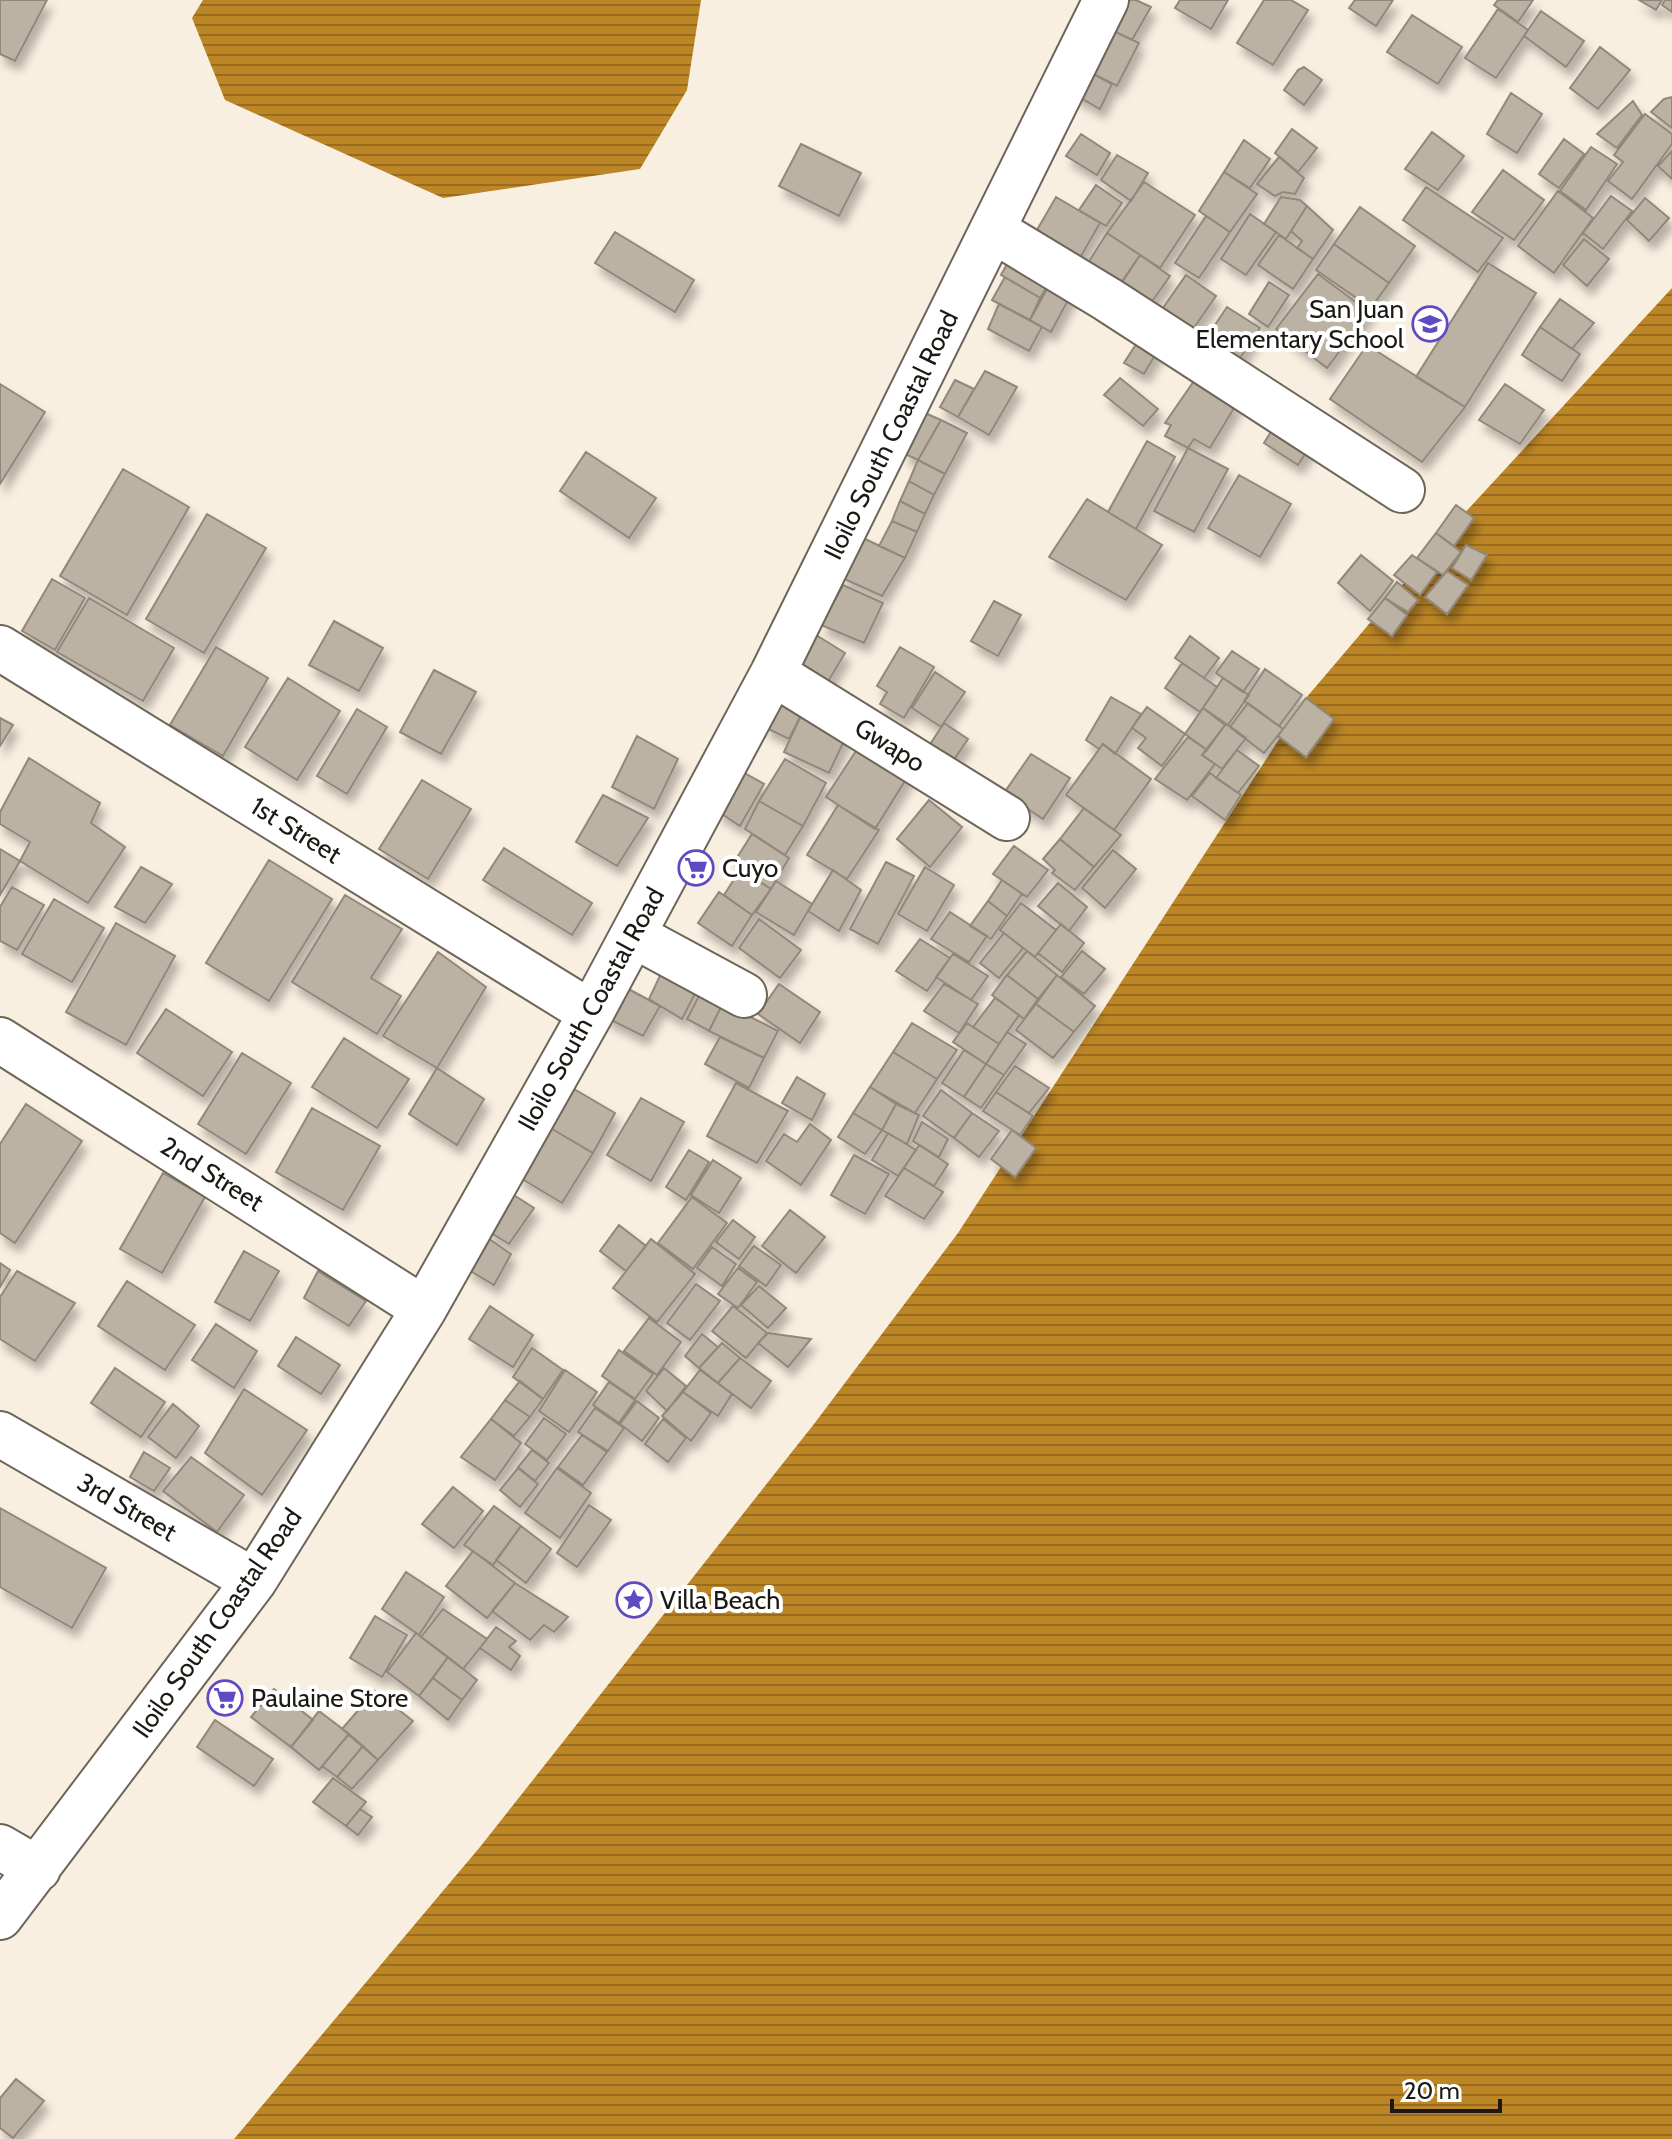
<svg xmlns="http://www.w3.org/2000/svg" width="1672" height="2139" font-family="Cabin,sans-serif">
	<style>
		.water { fill: url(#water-rules) }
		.building { fill: #bcb2a4; stroke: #91877a; stroke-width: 2; filter: url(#shadow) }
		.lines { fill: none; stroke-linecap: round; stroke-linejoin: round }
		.minor-casing { stroke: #6e6559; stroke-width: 48 }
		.minor { stroke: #fff; stroke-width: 44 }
		.labels { text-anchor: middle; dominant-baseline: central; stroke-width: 8; stroke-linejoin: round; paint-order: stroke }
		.poi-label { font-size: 26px; fill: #1c1813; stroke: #fff; text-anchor: start }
		.street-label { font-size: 26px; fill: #1c1813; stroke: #fff }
	</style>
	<defs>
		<pattern id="water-rules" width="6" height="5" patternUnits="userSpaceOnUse" patternTransform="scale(2)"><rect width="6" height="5" fill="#bc8525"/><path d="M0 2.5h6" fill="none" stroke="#986c1f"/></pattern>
		<filter id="shadow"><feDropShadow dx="5" dy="9" stdDeviation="4" flood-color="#0004"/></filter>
	</defs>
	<rect width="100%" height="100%" fill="#f9efe0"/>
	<path class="water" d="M203,0h498l-14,90 -47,79 -197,29 -218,-98 -33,-82z
		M1672,288v1851h-1438l246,-292 334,-423 144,-191 348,-535 143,-168z"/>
	<path class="building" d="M0,0h47l-32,61 -15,-7z
		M1119,0h17l15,7 -19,33 -27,-13z
		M1180,0h48l-17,29 -36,-21z
		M1264,0h27l17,10 -35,55 -36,-22z
		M1355,0h38l-17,26 -27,-18z
		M1498,0h35l-15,22 -24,-17z
		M1639,0h23l-6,10z
		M1665,0h7v12l-10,-7z
		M1498,9l30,21 -32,48 -31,-20z
		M1541,11l43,30 -18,26 -42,-31z
		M1412,15l50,32 -24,37 -51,-32z
		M1105,27l34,16 -22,43 -33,-17z
		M1600,47l30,23 -32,39 -28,-21z
		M1304,67l18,13 -18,25 -20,-15 14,-20z
		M1084,69l28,15 -12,25 -28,-16z
		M1511,93l31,21 -25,39 -30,-19z
		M1672,97v31l-21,-16 13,-13z
		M1633,101l9,14 -25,33 -20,-14z
		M1645,114l27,20v10l-40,55 -24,-18 15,-19 -9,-7z
		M1292,129l25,19 -19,24 -23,-19z
		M1432,132l32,24 -26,34 -33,-21z
		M1081,134l29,19 -13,22 -31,-19z
		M1564,139l20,15 -25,34 -20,-14z
		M1244,140l26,19 -20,29 -26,-16z
		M801,144l60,29 -22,43 -60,-30z
		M1591,147l26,17 -31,46 -26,-19z
		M1672,151v28l-14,-13z
		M1117,155l31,18 -17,28 -30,-21z
		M1279,157l25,21 -9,16 -12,-2 -8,4 -18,-12z
		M1503,170l41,30 -30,40 -42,-28z
		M1224,172l33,22 -27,38 -31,-21z
		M1144,182l51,33 -35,53 -53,-35z
		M1096,185l26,18 -16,23 -27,-16z
		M1426,187l77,51 -25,34 -75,-52z
		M1558,191l35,27 -39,55 -36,-27z
		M1611,196l21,15 -29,38 -20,-16z
		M1056,197l44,26 -28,49 -42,-30z
		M1281,197l19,3 7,6 -21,33 -22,-15z
		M1645,198l24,20 -20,23 -22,-21z
		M1307,206l26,24 -20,29 -16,-11 5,-7 -11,-10z
		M1360,207l55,39 -26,37 -55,-39z
		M1250,214l26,18 -30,43 -25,-16z
		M1206,216l24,16 -31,46 -24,-15z
		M615,232l79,48 -19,32 -80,-49z
		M1107,233l33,22 -21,32 -33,-21z
		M1279,235l34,24 -20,30 -35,-24z
		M1584,239l25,20 -22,27 -24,-21z
		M1334,244l55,39 -18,25 -55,-38z
		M1015,250l39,25 -14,23 -39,-23z
		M1140,255l30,21 -24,34 -31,-18z
		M1488,263l48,30 -71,114 -49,-30z
		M1318,274l51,38 -42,56 -51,-39z
		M1186,275l30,21 -27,39 -31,-20z
		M1005,277l35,21 -10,22 -38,-20z
		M1053,278l21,11 -23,43 -21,-12z
		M1269,282l20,13 -21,32 -19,-13z
		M1560,299l34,24 -22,26 -32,-22z
		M999,304l43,23 -13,24 -41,-22z
		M1227,307l33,21 -25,38 -33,-22z
		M1540,327l40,27 -18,27 -40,-26z
		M1144,332l17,13 -17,29 -20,-11z
		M1367,345l98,62 -43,55 -92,-63z
		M985,371l32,16 -28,48 -31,-18z
		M1120,378l38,31 -15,17 -39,-31z
		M1196,378l41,25 -27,45 -16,-9 -6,9 -23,-12 6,-11 -6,-2z
		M955,380l19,9 -16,28 -18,-10z
		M0,384l45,28 -45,72z
		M1505,384l39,26 -24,34 -41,-24z
		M925,413l16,7 -23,40 -15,-7z
		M941,420l26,13 -22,41 -27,-14z
		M1277,422l36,20 -15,23 -34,-22z
		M1147,441l28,16 -39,72 -28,-17z
		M1188,448l40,21 -34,63 -40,-21z
		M586,452l70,46 -27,40 -69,-47z
		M918,460l27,14 -11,21 -25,-14z
		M123,469l66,38 -62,108 -67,-39z
		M1239,475l52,29 -31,53 -52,-29z
		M909,481l25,14 -9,19 -25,-13z
		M1087,499l75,46 -36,55 -77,-43z
		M900,501l25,13 -8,18 -25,-11z
		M1456,505l18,13 -20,28 -18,-13z
		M207,514l59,34 -62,105 -58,-34z
		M892,521l25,11 -12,26 -26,-12z
		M1436,533l25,19 -18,23 -26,-17z
		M861,537l44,21 -23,38 -42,-19z
		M1466,545l21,10 -16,25 -19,-12z
		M1361,555l32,26 -23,30 -32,-28z
		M1412,555l25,17 -17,23 -26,-20z
		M1447,571l21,14 -21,29 -22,-17z
		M52,579l33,19 -30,52 -33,-19z
		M1397,582l21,18 -10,12 -23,-14z
		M843,585l40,18 -19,40 -43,-18z
		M89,598l85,50 -31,53 -86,-49z
		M1385,598l22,17 -15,21 -24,-17z
		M994,601l27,14 -23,41 -27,-15z
		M334,621l49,27 -24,43 -50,-26z
		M813,633l32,20 -19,32 -32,-18z
		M1190,636l29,22 -15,20 -29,-20z
		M216,647l52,31 -45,78 -53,-31z
		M900,647l34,20 -30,51 -24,-14 7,-12 -10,-6z
		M1232,651l27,18 -16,23 -27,-19z
		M1182,663l35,24 -17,25 -35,-24z
		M1265,669l37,26 -23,31 -35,-25z
		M434,670l42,22 -35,62 -41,-22z
		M935,672l30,20 -24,35 -29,-19z
		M288,678l52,33 -43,69 -52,-33z
		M1223,678l26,17 -21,30 -25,-17z
		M780,695l25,12 -16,32 -25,-12z
		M1111,697l30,17 -26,40 -12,-10 -4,5 -13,-9z
		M1306,698l28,21 -28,38 -28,-21z
		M1248,703l35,26 -19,24 -34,-26z
		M805,707l45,21 -21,45 -45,-21z
		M1147,707l38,27 -23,32 -24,-18 8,-10 -14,-10z
		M1203,708l22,17 -18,25 -22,-16z
		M357,709l30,18 -40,67 -30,-18z
		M0,718l13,7 -13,21z
		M944,723l24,16 -19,28 -24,-15z
		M1225,725h3l18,13 -24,31 -20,-14z
		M637,736l41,23 -24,50 -42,-22z
		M1188,737l19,13 -5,5 13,9 -28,36 -32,-21z
		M861,743l49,30 -35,56 -49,-32z
		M1103,744l48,35 -37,51 -48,-35z
		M1237,750l22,16 -21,27 -22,-15z
		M1031,754l39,24 -27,41 -39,-26z
		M29,758l71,45 -9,20 34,24 -37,56 -68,-42 10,-19 -30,-18v-12z
		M785,759l41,24 -23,43 -44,-25z
		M739,770l25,14 -24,42 -23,-15z
		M1210,773l31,22 -16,25 -33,-24z
		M422,780l49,29 -43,70 -49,-30z
		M603,795l45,23 -31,48 -41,-24z
		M929,800l33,27 -32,40 -33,-28z
		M759,801l44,25 -18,29 -40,-26z
		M838,805l41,25 -32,49 -40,-24z
		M1084,808l37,27 -27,32 -34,-28z
		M752,834l37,24 -18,31 -38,-25z
		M1060,839l34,28 -19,23 -23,-17 3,-3 -12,-11z
		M1014,846l34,24 -21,27 -34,-23z
		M504,848l88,55 -20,32 -89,-55z
		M0,849l20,12 -20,34z
		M1113,850l23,19 -31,39 -23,-20z
		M269,860l63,39 -63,102 -63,-38z
		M886,862l28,14 -36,68 -28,-15z
		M141,867l31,17 -27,39 -30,-16z
		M925,867l29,18 -27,46 -29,-17z
		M740,870l31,19 -19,26 -28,-20z
		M833,870l28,20 -22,41 -31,-20z
		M1002,880l20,14 -15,22 -19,-15z
		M776,881l36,23 -18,31 -38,-23z
		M1058,883l29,24 -18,24 -31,-25z
		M12,887l32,18 -27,45 -17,-9v-34z
		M719,892l33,23 -20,31 -34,-23z
		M345,895l57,34 -31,49 30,18 -24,38 -85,-52z
		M54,899l50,29 -32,54 -50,-28z
		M988,901l19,15 -16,23 -21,-13z
		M1021,903l35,27 -21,27 -35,-27z
		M950,912l37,24 -18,26 -38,-23z
		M759,919l42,31 -21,28 -41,-30z
		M116,923l59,33 -49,89 -60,-33z
		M1061,924l23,19 -22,29 -24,-19z
		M1004,933l19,15 -24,30 -19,-15z
		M920,939l30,19 -23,33 -31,-20z
		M1027,951l30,24 -19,24 -31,-24z
		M1082,951l23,18 -21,25 -23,-17z
		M438,952l48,35 -49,81 -54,-32z
		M953,954l35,22 -17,24 -35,-23z
		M666,963l34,21 -18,35 -33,-20z
		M1007,975l31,24 -14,20 -32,-24z
		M1057,975l38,31 -21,26 -38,-28z
		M779,984l41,28 -20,31 -42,-29z
		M944,984l34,20 -19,29 -35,-22z
		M621,985l39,21 -17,30 -38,-19z
		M704,986l19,17 -14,28 -22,-12z
		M995,998l24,17 -20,29 -26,-17z
		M723,1003l55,28 -14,27 -55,-27z
		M1036,1004l38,28 -21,26 -37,-28z
		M166,1009l66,43 -29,44 -66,-43z
		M912,1023l45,27 -20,29 -44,-27z
		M967,1023l32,21 -13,20 -33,-22z
		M1007,1032l19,12 -22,31 -18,-11z
		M720,1037l44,21 -15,30 -44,-24z
		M344,1038l65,41 -32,49 -65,-41z
		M964,1050l22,14 -22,33 -22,-14z
		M893,1052l44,27 -22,34 -45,-26z
		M242,1053l49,30 -45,71 -48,-30z
		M986,1064l18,11 -23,33 -17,-11z
		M1015,1066l34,22 -20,25 -33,-21z
		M437,1068l47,31 -27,46 -48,-31z
		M797,1077l28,17 -13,26 -30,-17z
		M736,1083l52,28 -31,52 -50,-27z
		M569,1086l46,27 -22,40 -46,-27z
		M870,1087l26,17 -14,26 -29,-17z
		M941,1090l31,23 -18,25 -31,-22z
		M996,1092l37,24 -13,19 -37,-24z
		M641,1098l43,24 -33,59 -44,-26z
		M26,1104l56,37 -67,102 -15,-10v-89z
		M896,1104l23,11 -12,29 -25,-14z
		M312,1108l68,38 -37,64 -67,-38z
		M853,1113l29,17 -17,24 -27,-17z
		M972,1113l27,18 -20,26 -25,-19z
		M922,1122l26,17 -9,18 -26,-16z
		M810,1124l21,16 -30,45 -35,-24 18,-27 13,8z
		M547,1126l46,27 -31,50 -45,-27z
		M1012,1130l24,18 -21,29 -24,-18z
		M888,1133l28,17 -18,26 -26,-16z
		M919,1145l29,19 -14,22 -30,-18z
		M689,1150l20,12 -23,38 -20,-13z
		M854,1155l35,19 -24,40 -34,-19z
		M713,1160l28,18 -22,35 -28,-18z
		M904,1168l39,24 -19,27 -39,-23z
		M163,1173l42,24 -43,76 -42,-24z
		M509,1192l25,16 -25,36 -23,-14z
		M692,1197l35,26 -34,46 -35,-26z
		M790,1210l35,27 -29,36 -34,-27z
		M733,1220l22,17 -16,22 -23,-17z
		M619,1225l27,21 -20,25 -26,-20z
		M485,1236l26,18 -17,31 -27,-16z
		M651,1239l44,35 -38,48 -44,-34z
		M754,1246l27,19 -15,21 -27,-20z
		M712,1247l24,17 -14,22 -25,-18z
		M244,1251l35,20 -29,50 -35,-19z
		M0,1263l10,7 -10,17z
		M738,1268l19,14 -19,26 -20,-14z
		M17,1271l58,32 -40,58 -35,-22v-42z
		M318,1271l48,30 -17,25 -45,-28z
		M127,1281l68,44 -30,45 -67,-44z
		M696,1284l24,17 -30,39 -23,-17z
		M759,1286l27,22 -18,20 -27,-23z
		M490,1306l43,29 -20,32 -44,-28z
		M733,1306l34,27 -21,25 -34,-27z
		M649,1318l32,24 -24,33 -33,-24z
		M216,1324l41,27 -23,37 -42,-28z
		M768,1333l43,6 -23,28 -30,-24z
		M702,1334l16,13 -19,21 -14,-12z
		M296,1337l44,28 -19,29 -43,-28z
		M722,1343l18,15 -22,25 -19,-15z
		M532,1348l31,22 -20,29 -30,-22z
		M619,1350l34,24 -18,25 -33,-23z
		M740,1358l31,23 -20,27 -33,-25z
		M115,1368l50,34 -24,35 -50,-34z
		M664,1368l22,18 -19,25 -21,-20z
		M565,1370l32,22 -28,40 -30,-21z
		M700,1370l32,24 -14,22 -35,-24z
		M520,1381l23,18 -13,18 -25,-17z
		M609,1382l26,18 -16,23 -26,-18z
		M244,1389l63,41 -45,65 -57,-42z
		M683,1392l28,21 -20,28 -29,-25z
		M505,1400l25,17 -16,19 -23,-17z
		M637,1401l22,17 -17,23 -22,-17z
		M173,1404l26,22 -23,32 -28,-21z
		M595,1408l29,20 -16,23 -30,-19z
		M544,1418l22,16 -19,26 -22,-16z
		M491,1419l30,24 -26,37 -34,-23z
		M663,1419l23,19 -18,24 -23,-18z
		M582,1435l25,17 -24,33 -25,-18z
		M532,1450l17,13 -14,18 -17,-14z
		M144,1452l26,16 -16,23 -24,-14z
		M191,1457l53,38 -27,37 -54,-41z
		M518,1468l20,16 -18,23 -20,-17z
		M557,1468l34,25 -31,45 -35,-25z
		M453,1487l30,24 -29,37 -32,-24z
		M589,1505l22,15 -34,47 -20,-14z
		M494,1506l27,20 -28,39 -29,-20z
		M0,1508l106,60 -34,60 -72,-41z
		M521,1526l30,23 -25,34 -30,-23z
		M473,1551l42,32 -28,35 -41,-32z
		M406,1572l38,25 -25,38 -37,-26z
		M515,1583l53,34 -14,15 -10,-7 -14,15 -38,-29z
		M443,1609l44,30 -24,30 -42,-32z
		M375,1616l32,19 -25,42 -32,-19z
		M496,1627l20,14 -7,6 11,9 -9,14 -31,-22z
		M416,1633l32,24 -29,39 -32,-24z
		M448,1657l29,23 -15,20 -29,-22z
		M433,1678l29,22 -14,20 -29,-24z
		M274,1689l39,31 -22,27 -40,-30z
		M375,1691l38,30 -35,39 -36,-31z
		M319,1711l30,23 -30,36 -28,-23z
		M215,1720l58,39 -19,27 -57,-39z
		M349,1734l14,12 -26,31 -15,-11z
		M363,1746l15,14 -26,29 -15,-12z
		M333,1778l33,24 -20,24 -33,-24z
		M360,1809l12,8 -14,18 -12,-9z
		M16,2079l28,22 -31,37 -13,-10v-30z"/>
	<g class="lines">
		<defs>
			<path id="minor" d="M993,230l114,69 295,191
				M0,648l591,365
				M773,673l234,145
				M633,935l111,60
				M0,1040l424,269
				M0,1434l254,147
				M0,1847l38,22
				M0,1917l254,-336 170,-272 167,-296 182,-340 333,-673"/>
		</defs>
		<use href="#minor" class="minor-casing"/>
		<use href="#minor" class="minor"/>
	</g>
	<defs>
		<symbol id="school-ring" viewBox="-11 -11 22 22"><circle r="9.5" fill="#fff" stroke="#5f4ac3" stroke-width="1.5"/><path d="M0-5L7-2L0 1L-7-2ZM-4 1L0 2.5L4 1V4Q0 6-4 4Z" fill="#5f4ac3"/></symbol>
		<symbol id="supermarket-ring" viewBox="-11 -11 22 22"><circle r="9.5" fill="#fff" stroke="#5f4ac3" stroke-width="1.5"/><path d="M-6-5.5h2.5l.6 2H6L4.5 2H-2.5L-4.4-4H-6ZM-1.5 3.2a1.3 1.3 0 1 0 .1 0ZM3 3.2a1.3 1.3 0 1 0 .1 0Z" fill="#5f4ac3"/></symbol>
		<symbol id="sight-ring" viewBox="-11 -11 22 22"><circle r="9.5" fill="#fff" stroke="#5f4ac3" stroke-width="1.5"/><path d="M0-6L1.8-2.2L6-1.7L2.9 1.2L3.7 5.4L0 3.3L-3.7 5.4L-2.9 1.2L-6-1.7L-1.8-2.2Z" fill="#5f4ac3"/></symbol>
	</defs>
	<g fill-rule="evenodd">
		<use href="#school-ring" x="1410" y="304" width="40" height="40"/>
		<use href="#supermarket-ring" x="676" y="848" width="40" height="40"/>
		<use href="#sight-ring" x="614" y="1580" width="40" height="40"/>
		<use href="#supermarket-ring" x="205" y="1678" width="40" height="40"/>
	</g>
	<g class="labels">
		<g class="poi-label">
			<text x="1404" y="309" text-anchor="end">San Juan<tspan x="1404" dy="30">Elementary School</tspan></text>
			<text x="722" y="868">Cuyo</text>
			<text x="660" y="1600">Villa Beach</text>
			<text x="251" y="1698">Paulaine Store</text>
		</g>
		<g class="street-label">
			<text transform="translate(891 435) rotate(-64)">Iloilo South Coastal Road</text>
			<text transform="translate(890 745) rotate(32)">Gwapo</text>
			<text transform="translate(296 830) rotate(32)">1st Street</text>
			<text transform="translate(591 1009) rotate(-61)">Iloilo South Coastal Road</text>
			<text transform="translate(212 1174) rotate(32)">2nd Street</text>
			<text transform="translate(127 1507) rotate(30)">3rd Street</text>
			<text transform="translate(217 1623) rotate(-55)">Iloilo South Coastal Road</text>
		</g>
	</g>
	<path d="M1392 2099v12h108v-12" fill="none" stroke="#1c1813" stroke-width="4"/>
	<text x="1404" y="2099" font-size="24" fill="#1c1813" stroke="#ffffff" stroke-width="6" paint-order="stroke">20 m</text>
</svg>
